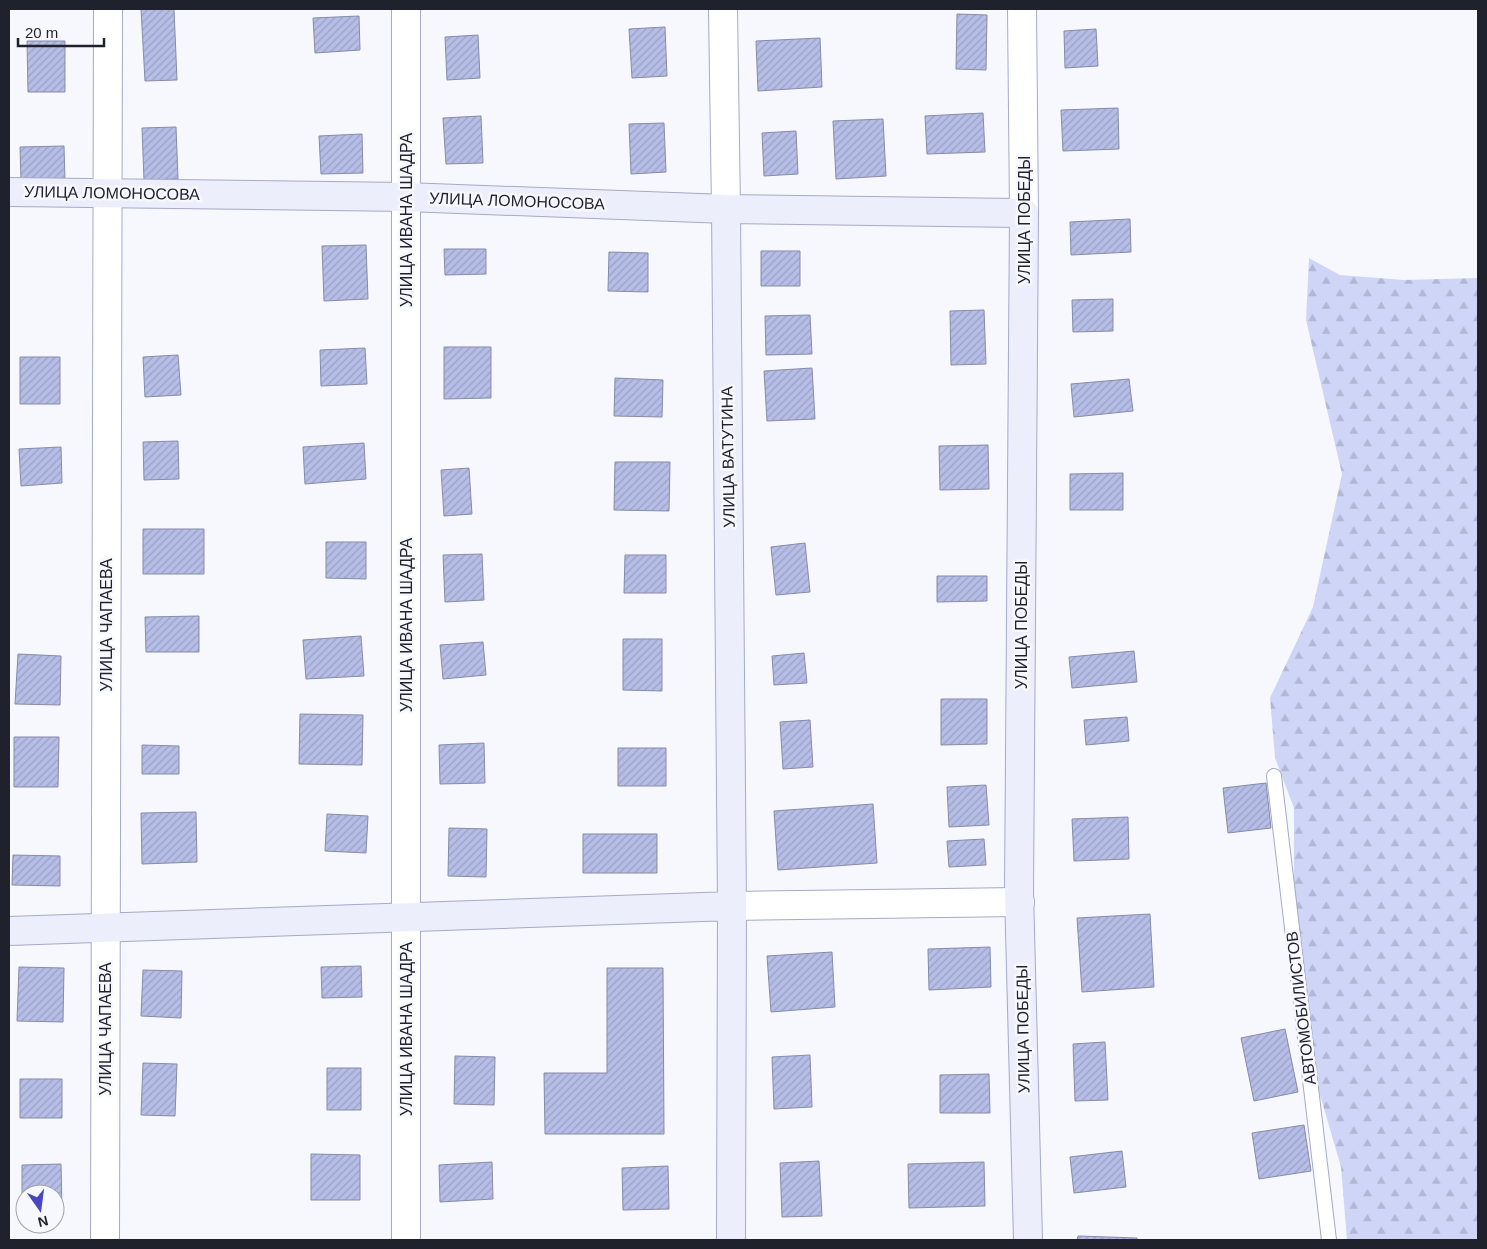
<svg xmlns="http://www.w3.org/2000/svg" width="1487" height="1249" font-family="Helvetica,sans-serif">
	<style>
		.forest { fill: url(#forest-firs) }
		.building { fill: url(#building-hatch); stroke: #868ba7 }
		.lines { fill: none; stroke-linecap: round; stroke-linejoin: round }
		.lane-casing { stroke: #a5aac7; stroke-width: 16 }
		.street-casing { stroke: #a5aac7; stroke-width: 30 }
		.secondary-casing { stroke: #a5aac7; stroke-width: 30 }
		.lane { stroke: #fff; stroke-width: 14 }
		.street { stroke: #fff; stroke-width: 28 }
		.secondary { stroke: #eceefb; stroke-width: 28 }
		.labels { text-anchor: middle; dominant-baseline: central; stroke-width: 5; stroke-linejoin: round; paint-order: stroke }
		.street-label { font-size: 16px; fill: #1f212c; stroke: #f6f8fe }
	</style>
	<defs>
		<pattern id="forest-firs" width="22" height="20" patternUnits="userSpaceOnUse" patternTransform="scale(1.25)"><rect width="22" height="20" fill="#cfd5f7"/><path d="M5 1l3.5 6h-7zM16 11l3.5 6h-7z" fill="#b1b7d4"/></pattern>
		<pattern id="building-hatch" width="6" height="6" patternUnits="userSpaceOnUse" patternTransform="scale(1.25)"><rect width="6" height="6" fill="#b6bde6"/><path d="M-1 1l2-2M0 6l6-6M5 7l2-2" fill="none" stroke="#9ca2c5"/></pattern>
	</defs>
	<rect width="100%" height="100%" fill="#f6f8fe"/>
	<path class="forest" d="M1309,258l31,17 64,5 74,-2v962h-131l-6,-73 -30,-103 -17,-162v-94l-19,-50 -5,-60 43,-91 29,-133 -36,-154z"/>
	<path class="building" d="M141,9h33l3,71 -32,1z
		M957,14l30,1 -1,55 -30,-1z
		M359,16l1,34 -45,3 -2,-35z
		M665,27l2,49 -35,2 -3,-49z
		M1096,29l2,37 -33,2 -1,-37z
		M478,35l2,43 -33,2 -2,-43z
		M820,38l2,49 -64,4 -2,-50z
		M27,41h38v51h-37z
		M1118,108l1,41 -56,2 -2,-41z
		M983,113l2,39 -58,2 -2,-38z
		M481,116l2,47 -37,1 -3,-46z
		M883,119l3,57 -50,3 -3,-58z
		M664,123l2,49 -35,2 -2,-50z
		M176,127l2,52 -34,1 -2,-52z
		M796,131l2,43 -34,2 -2,-43z
		M362,134l1,39 -42,1 -2,-38z
		M64,146l1,35h-44l-1,-34z
		M1130,219l1,33 -60,3 -1,-33z
		M366,245l2,54 -44,2 -2,-55z
		M444,249h42v25l-41,1z
		M761,251h39v35h-39z
		M609,252l39,1v39l-40,-1z
		M1113,299v32l-40,1 -1,-32z
		M984,310l2,54 -35,1 -1,-54z
		M810,315l2,39 -46,1 -1,-39z
		M444,347h47v51l-47,1z
		M365,348l2,36 -46,2 -1,-36z
		M178,355l3,40 -36,2 -2,-40z
		M20,357h40v47h-40z
		M812,368l3,51 -48,2 -3,-50z
		M615,378l48,2 -1,37 -48,-1z
		M1129,379l4,32 -59,6 -3,-33z
		M178,441l1,38 -35,1 -1,-38z
		M364,443l2,36 -61,5 -2,-37z
		M988,445l1,44 -49,1 -1,-44z
		M61,447l1,36 -41,3 -2,-37z
		M615,462h55l-1,49 -55,-1z
		M469,468l3,46 -28,2 -3,-46z
		M1123,473v37h-53v-36z
		M143,529h61v45h-61z
		M326,542h40v37l-40,-1z
		M805,543l5,49 -34,3 -5,-48z
		M482,554l2,46 -39,2 -2,-47z
		M625,555h41v38h-42z
		M937,576h50v25l-50,1z
		M199,616v36h-53l-1,-35z
		M361,636l3,40 -58,3 -3,-39z
		M623,639h39v52l-39,-1z
		M483,642l3,33 -43,4 -3,-34z
		M1134,651l3,31 -65,6 -3,-31z
		M804,653l3,30 -33,2 -2,-29z
		M18,654l43,2 -1,49 -45,-1z
		M941,699h46v45l-46,1z
		M300,714l63,1 -1,50 -63,-1z
		M1127,717l2,24 -43,4 -2,-25z
		M810,720l3,47 -30,2 -3,-47z
		M14,737h45l-1,50h-44z
		M484,743l1,40 -45,1 -1,-39z
		M142,745l37,1v28h-37z
		M618,748h48v38h-48z
		M1266,783l5,45 -43,5 -5,-45z
		M986,785l3,40 -40,2 -2,-40z
		M873,804l4,59 -99,7 -4,-59z
		M196,812l1,50 -55,2 -1,-51z
		M327,814l41,2 -2,37 -41,-2z
		M1128,817l1,42 -55,2 -2,-42z
		M449,828l38,1 -1,48 -38,-1z
		M583,834h74v39h-74z
		M984,839l2,26 -37,2 -2,-26z
		M13,855l47,1v30l-48,-1z
		M1150,914l4,73 -72,5 -5,-74z
		M990,947l1,40 -62,3 -1,-41z
		M832,952l3,55 -64,5 -4,-56z
		M361,966l1,31 -40,1 -1,-31z
		M19,967l45,1 -1,54 -46,-1z
		M607,968h56l1,166h-119l-1,-61h63z
		M143,970l39,1 -1,47 -40,-2z
		M1285,1029l13,63 -44,9 -13,-63z
		M1105,1042l3,58 -33,1 -2,-57z
		M810,1055l2,52 -38,2 -2,-52z
		M455,1056l40,1 -1,48 -40,-1z
		M143,1063l34,1 -2,52 -34,-1z
		M327,1068h34v42h-34z
		M989,1074l1,39h-50v-38z
		M20,1079h42v39h-42z
		M1304,1125l7,46 -52,8 -7,-46z
		M1122,1151l4,36 -52,6 -4,-36z
		M311,1154l49,1v45h-49z
		M819,1161l3,55 -40,1 -2,-54z
		M492,1162l1,37 -53,3 -1,-37z
		M984,1162l1,44 -76,2 -1,-44z
		M61,1164l1,45h-7v-15h-30v16h-3v-45z
		M668,1166l1,43 -46,1 -1,-42z
		M1078,1236l59,2v2h-60z"/>
	<g class="lines">
		<defs>
			<path id="lane" d="M1274,776l55,464"/>
			<path id="street" d="M406,9v1231
				M723,9l3,200
				M1022,9l2,204
				M732,906l288,-4
				M105,1240l3,-1231"/>
			<path id="secondary" d="M9,192l397,5 320,12 298,4 -5,679 9,348
				M726,209l6,697 -1,334
				M9,931l723,-25"/>
		</defs>
		<use href="#lane" class="lane-casing"/>
		<use href="#street" class="street-casing"/>
		<use href="#secondary" class="secondary-casing"/>
		<use href="#lane" class="lane"/>
		<use href="#street" class="street"/>
		<use href="#secondary" class="secondary"/>
	</g>
	<g class="labels">
		<g class="street-label">
			<text transform="translate(112 193) rotate(1)">УЛИЦА ЛОМОНОСОВА</text>
			<text transform="translate(517 201) rotate(2)">УЛИЦА ЛОМОНОСОВА</text>
			<text transform="translate(406 220) rotate(-90)">УЛИЦА ИВАНА ШАДРА</text>
			<text transform="translate(1024 220) rotate(-90)">УЛИЦА ПОБЕДЫ</text>
			<text transform="translate(728 457) rotate(-91)">УЛИЦА ВАТУТИНА</text>
			<text transform="translate(106 625) rotate(-90)">УЛИЦА ЧАПАЕВА</text>
			<text transform="translate(406 625) rotate(-90)">УЛИЦА ИВАНА ШАДРА</text>
			<text transform="translate(1021 625) rotate(-90)">УЛИЦА ПОБЕДЫ</text>
			<text transform="translate(1301 1008) rotate(-97)">АВТОМОБИЛИСТОВ</text>
			<text transform="translate(105 1029) rotate(-90)">УЛИЦА ЧАПАЕВА</text>
			<text transform="translate(406 1029) rotate(-90)">УЛИЦА ИВАНА ШАДРА</text>
			<text transform="translate(1023 1029) rotate(-91)">УЛИЦА ПОБЕДЫ</text>
		</g>
	</g>
	<rect width="1487" height="1249" fill="none" stroke="#1f212c" stroke-width="20"/>
	<g transform="translate(40 1209) rotate(166)"><circle r="24" fill="#f6f8fe" stroke="#a0a2aa"/>
	<path d="M0-4L9 19L0 12L-9 19Z" fill="#4847bd"/>
	<text y="-8" font-size="14" font-weight="bold" text-anchor="middle" fill="#1f212c">N</text>
	</g>
	<path d="M18 38v8h86v-8" fill="none" stroke="#1f212c" stroke-width="2.5"/>
	<text x="25" y="38" font-size="15" fill="#1f212c" stroke="#f6f8fe" stroke-width="4" paint-order="stroke">20 m</text>
</svg>
